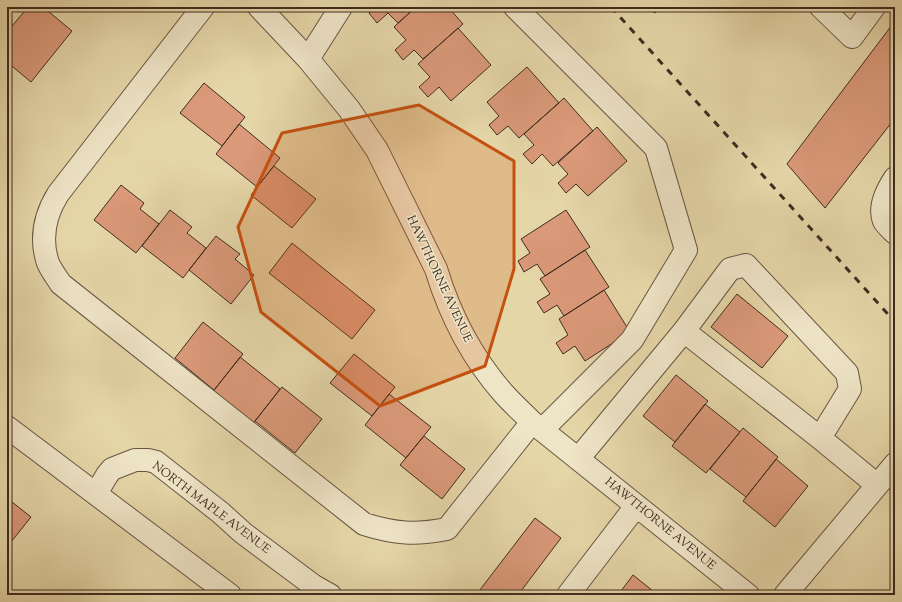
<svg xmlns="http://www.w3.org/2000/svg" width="902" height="602" font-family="'Sorts Mill Goudy',serif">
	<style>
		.building { fill: #da9979; stroke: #402c21 }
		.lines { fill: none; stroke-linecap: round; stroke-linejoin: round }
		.minor-casing { stroke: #695643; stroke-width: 24 }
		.minor { stroke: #eee4c6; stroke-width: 22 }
		.rail { stroke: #402c21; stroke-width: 3; stroke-dasharray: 7 7; stroke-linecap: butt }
		.marked { fill: #c65010; fill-opacity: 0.2; stroke: #c65010; stroke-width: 3; stroke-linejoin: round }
		.labels { text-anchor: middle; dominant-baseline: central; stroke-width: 3; stroke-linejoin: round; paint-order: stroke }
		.street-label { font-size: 12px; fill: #402c21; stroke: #eee4c6 }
	</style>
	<rect width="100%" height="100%" fill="#e5d6a8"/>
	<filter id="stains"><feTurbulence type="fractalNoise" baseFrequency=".005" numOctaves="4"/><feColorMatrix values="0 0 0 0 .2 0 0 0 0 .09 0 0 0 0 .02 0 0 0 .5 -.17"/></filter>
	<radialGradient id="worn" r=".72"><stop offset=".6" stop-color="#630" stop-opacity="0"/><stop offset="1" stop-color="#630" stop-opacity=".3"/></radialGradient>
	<path class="building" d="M28,7h15l29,24 -41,51 -24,-20v-30z
		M376,7h40l-18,16 -10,-10 -11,10 -8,-10z
		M416,7h32l15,17 -40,35 -9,-9 -11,10 -8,-10 11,-10 -12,-13z
		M647,7h13l-5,6z
		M895,21v97l-70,90 -38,-44z
		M458,28l33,37 -40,36 -12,-14 -11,10 -9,-10 11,-10 -12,-13z
		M527,67l32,36 -40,35 -11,-12 -11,9 -8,-10 10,-9 -12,-14z
		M204,83l41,34 -23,29 -42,-33z
		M564,98l29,33 -40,35 -11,-12 -10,10 -9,-10 11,-9 -10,-11z
		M239,124l41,34 -23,29 -41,-33z
		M597,127l30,34 -39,35 -12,-12 -10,9 -8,-10 10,-9 -10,-11z
		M274,166l42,33 -24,29 -41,-33z
		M121,185l23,18 -4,6 19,15 -23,29 -42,-33z
		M170,210l22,17 -5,6 19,15 -23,30 -41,-32z
		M566,210l24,37 -45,29 -8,-12 -13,8 -6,-11 12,-8 -9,-14z
		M216,236l24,18 -5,5 19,16 -23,29 -42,-34z
		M292,243l83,67 -23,29 -83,-66z
		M585,250l24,37 -45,29 -7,-11 -13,8 -7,-11 13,-8 -10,-15z
		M604,290l26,42 -45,29 -10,-15 -12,8 -7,-11 12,-8 -9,-16z
		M737,294l51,42 -26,32 -51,-41z
		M203,322l40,32 -29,36 -39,-32z
		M354,354l41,33 -23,29 -42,-33z
		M240,357l40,32 -28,36 -40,-32z
		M676,375l32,26 -33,41 -32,-26z
		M282,387l40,32 -27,34 -40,-32z
		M389,394l42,33 -25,31 -41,-33z
		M705,404l35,28 -34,41 -34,-27z
		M743,428l35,29 -32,40 -36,-28z
		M424,436l41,33 -23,30 -42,-34z
		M776,459l32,27 -33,41 -32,-26z
		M7,498l24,19 -24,30z
		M535,518l26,20 -43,57h-42z
		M633,575l25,20h-40z"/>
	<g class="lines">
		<defs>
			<path id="minor" d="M203,7l-145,187c-13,21 -18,45 -10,69 3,7 9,15 13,21l303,240c32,10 51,11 83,5l85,-107
				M259,7l49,52 41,50 28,41 59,119c14,46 36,89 68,125 9,10 19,19 28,28l216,173
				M515,7l141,141 30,102 -54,90 -90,90
				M821,7l31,30 22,-30
				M308,59l33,-52
				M895,178c-8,12 -17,29 -11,43 2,4 8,9 11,12
				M684,331l136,107 57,47
				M7,427l223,168
				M578,459l106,-128 46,-62 16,-4 101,108 3,16 -30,49
				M96,494l11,-19 5,-6 23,-9h13l8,2 65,51 22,20 71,53 16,9
				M568,595l68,-89
				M785,595l110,-131"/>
		</defs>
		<use href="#minor" class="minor-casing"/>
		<use href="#minor" class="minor"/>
		<path class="rail" d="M611,7l284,315"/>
	</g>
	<path class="marked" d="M419,105l95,56v108l-29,97 -105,40 -119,-94 -23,-85 44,-94z"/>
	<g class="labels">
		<g class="street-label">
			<text transform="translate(439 279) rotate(65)">HAWTHORNE AVENUE</text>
			<text transform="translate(211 508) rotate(37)">NORTH MAPLE AVENUE</text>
			<text transform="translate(660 524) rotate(39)">HAWTHORNE AVENUE</text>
		</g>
	</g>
	<rect width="902" height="602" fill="none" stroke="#e5d6a8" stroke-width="24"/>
	<rect x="8" y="8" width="886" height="586" fill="none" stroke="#402c21" stroke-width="2"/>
	<rect x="12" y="12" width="878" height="578" fill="none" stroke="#402c21"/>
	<rect width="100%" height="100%" filter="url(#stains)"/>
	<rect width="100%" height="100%" fill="url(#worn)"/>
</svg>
